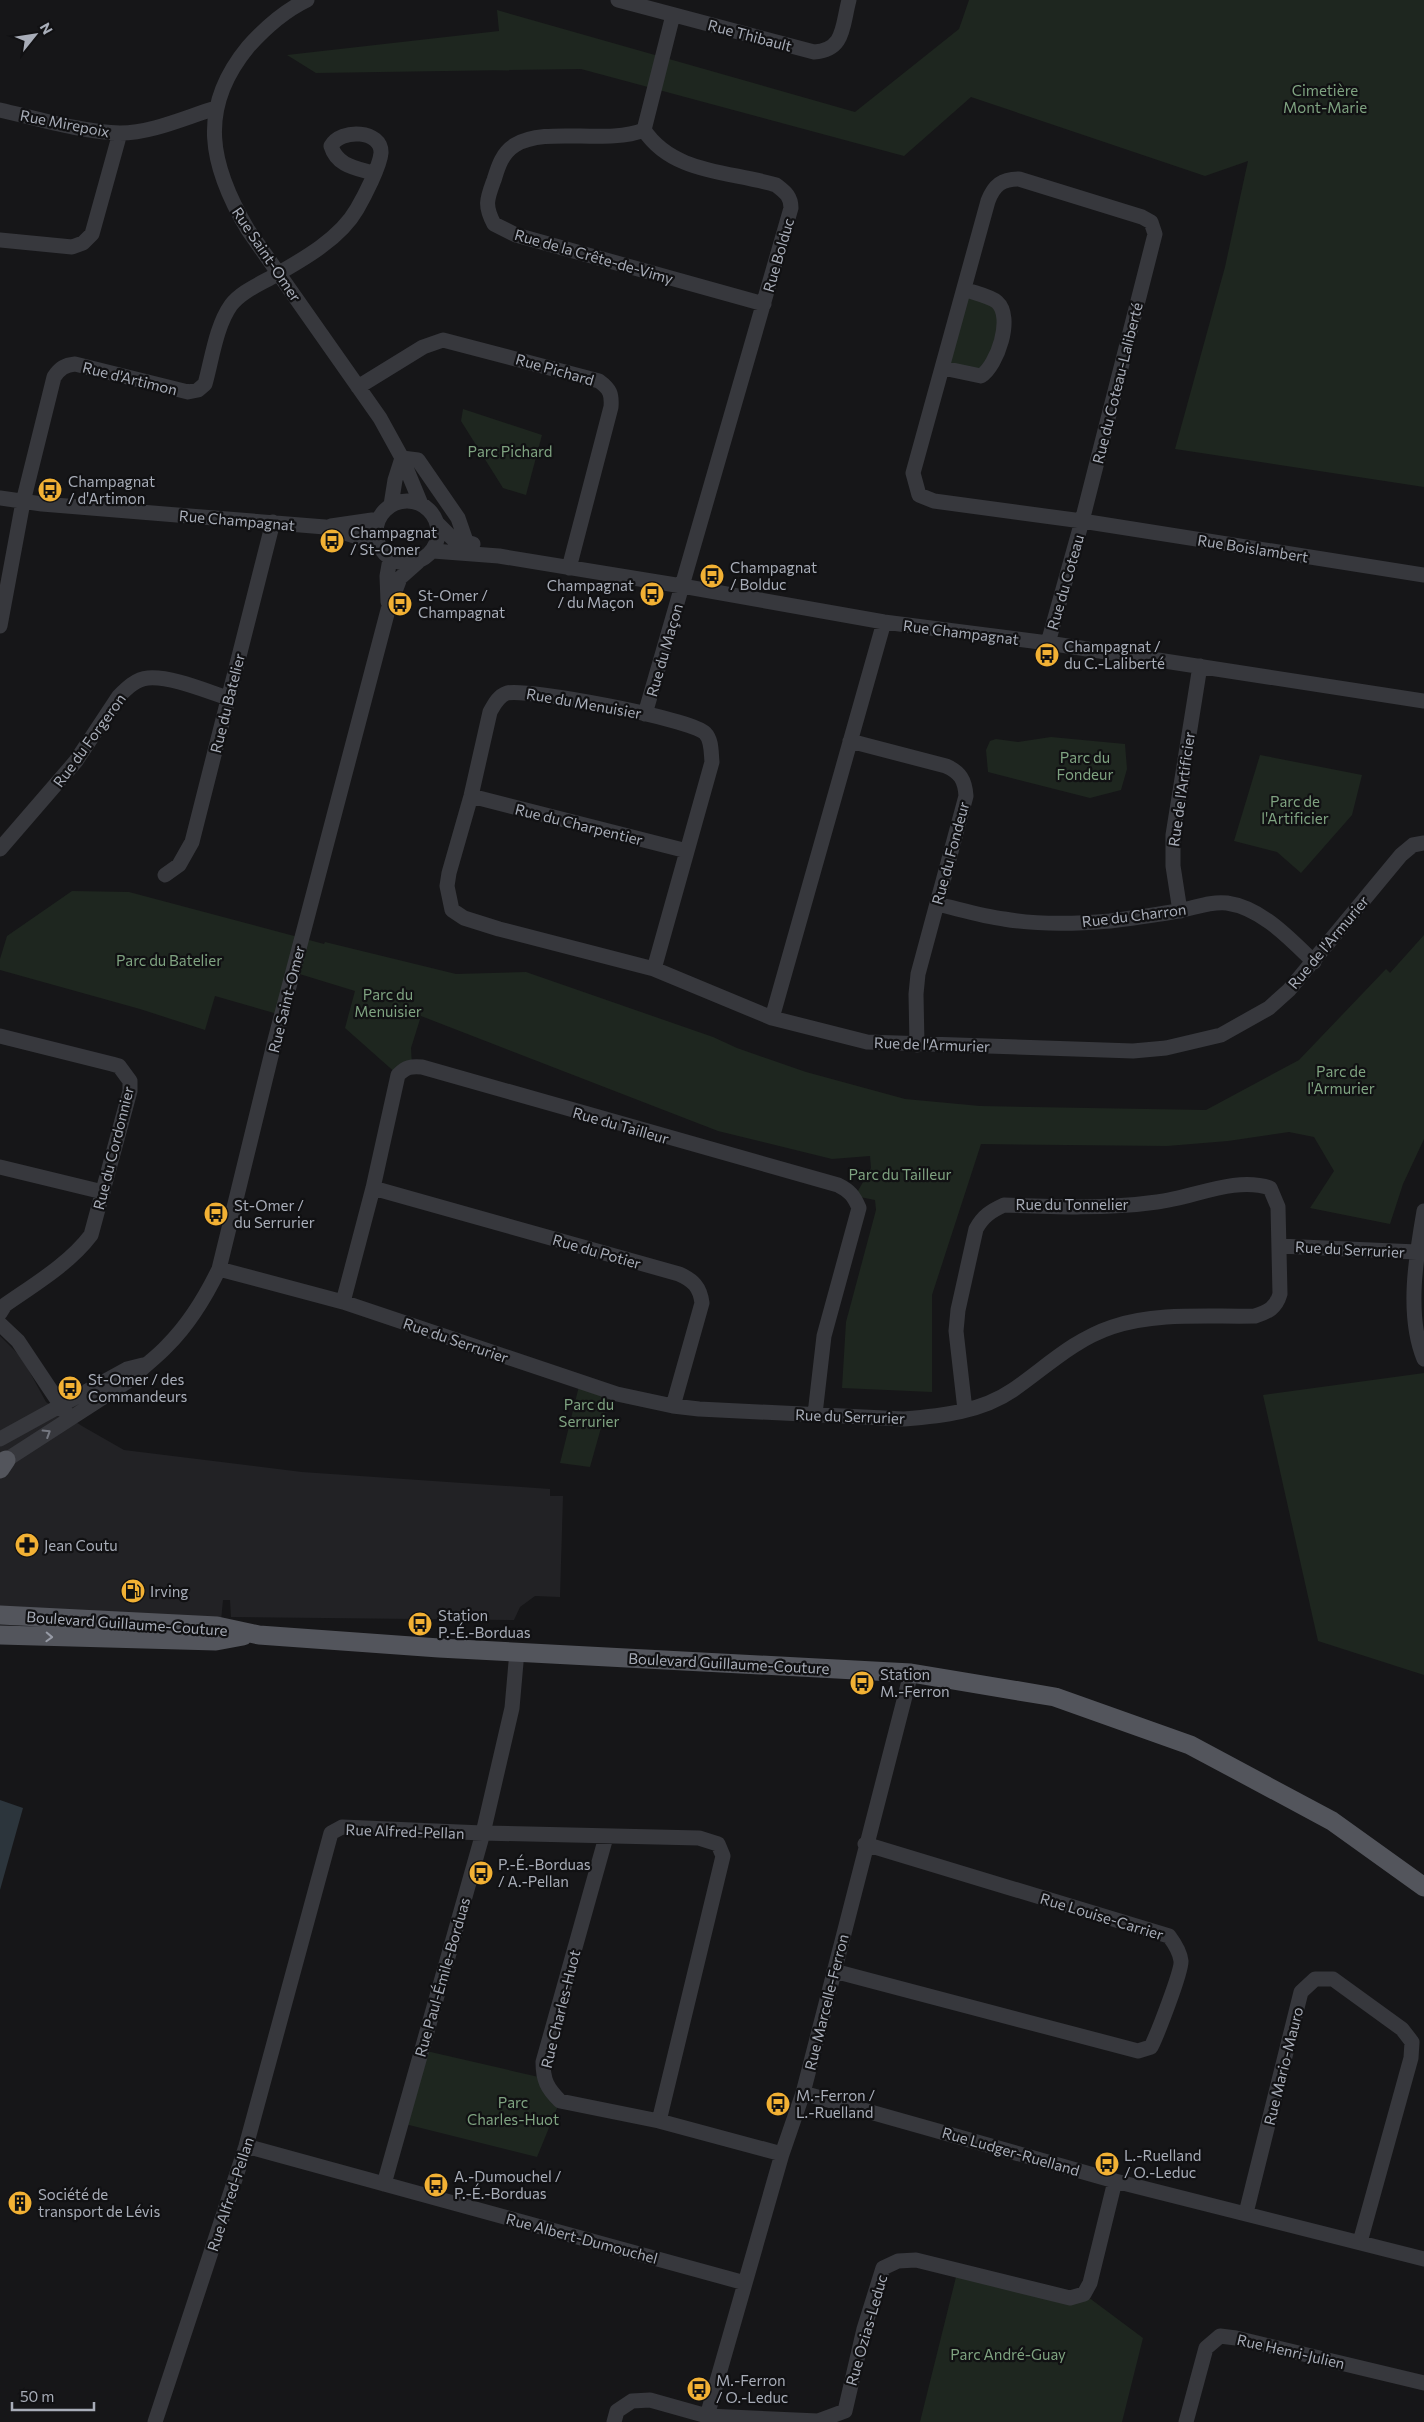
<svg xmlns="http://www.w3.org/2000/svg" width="1424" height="2422" font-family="Commissioner,sans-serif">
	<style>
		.built { fill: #222225 }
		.green { fill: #1e261f }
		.water { fill: #2c353c }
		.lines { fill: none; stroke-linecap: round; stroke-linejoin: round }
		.minor { stroke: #37383d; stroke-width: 15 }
		.major { stroke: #53555c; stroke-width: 19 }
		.oneway { stroke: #757881 }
		.oneway2 { stroke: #979ba6 }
		.labels { text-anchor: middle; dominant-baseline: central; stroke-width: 4.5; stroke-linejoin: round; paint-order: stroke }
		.street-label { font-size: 15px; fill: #a8adb8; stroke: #111113 }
		.park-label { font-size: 15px; fill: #7fa381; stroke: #111113 }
		.poi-label { font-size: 15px; fill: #a8adb8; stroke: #111113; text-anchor: start }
	</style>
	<rect width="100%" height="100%" fill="#161618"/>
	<path class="built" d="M0,1336l22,22 24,44 36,24 42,24 178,22 248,17v7h13l-3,101 -25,-1 -15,11 -6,13 -283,-3 -1,-17h-7l-2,21 -221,-9z"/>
	<path class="green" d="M969,0h455v487l-249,-38 50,-182 23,-106 -43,15 -234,-79 -67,59 -323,-87 -265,4 -29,-18 212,-24 -2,-21 358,102 104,-83z
		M964,289l39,21 -14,61 -46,-3z
		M463,409l79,26 -16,60 -23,-7 -42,-67z
		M1051,737l74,7 2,25 -6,21 -31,8 -102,-26 -2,-22 4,-9 6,-2 22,3z
		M1260,755l102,20 -10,40 -51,58 -24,-21 -43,-11z
		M72,891l57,1 195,52 1,-2 131,32 70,-2 187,65 24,11 69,24 99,27 75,7 226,4 93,-50 87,-91 4,4 34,-38v204l-21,45 -13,40 -80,-16 24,-37 -20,-34 -25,-5 -61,9 -61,5 -186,-2 -49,151v97l-90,-4 4,-66 30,-112 -1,-10 -20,-4 16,-28 -1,-12 -38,3 -114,-28 -297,-115 -10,32 1,18 -14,9 -53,-47 10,-37 -62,-19 -12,43 -66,-19 -10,34 -65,-21 -140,-39v-11l7,-23z
		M1424,1373v302l-106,-34 -55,-246z
		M580,1382l31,10 -21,75 -30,-4z
		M422,2050l121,28 17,23 -23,56 -136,-34z
		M958,2269l126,25 59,44 -21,84h-202z"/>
	<path class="water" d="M0,1800l23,8 -23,82z"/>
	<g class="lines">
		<path class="minor" d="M307,0c-23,11 -42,28 -59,47 -51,62 -38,119 0,183l132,188 22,40 19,46
			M618,0l196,52c31,-2 28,-26 35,-52
			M0,110c35,8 86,23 120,23 32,0 66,-16 96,-25
			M644,130c-38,15 -98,-4 -129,15 -13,8 -17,22 -21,35 -7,19 -10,25 0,44l22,11 248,69
			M0,240l72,7 11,-4 9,-9 28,-101
			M943,368l38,8c16,-10 33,-59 16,-74 -7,-6 -23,-9 -33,-13
			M358,387l65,-40 20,-7 156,41c11,8 13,13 12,26l-42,161
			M402,458l16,2 40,58 8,23
			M0,498l42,6 283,23 53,16
			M376 532a31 31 0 1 1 62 0a31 31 0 1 1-62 0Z
			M391,505l4,-25 7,-22
			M437,523l15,15 21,6
			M331,526l48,-7
			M433,551l66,5 183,30 202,36 164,21 376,58
			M388,602l-1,-26 3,-17
			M0,626l23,-124 31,-125c6,-9 11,-12 21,-13l113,28 10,-2 7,-6c7,-25 11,-58 26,-79 10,-13 27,-20 41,-28 30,-17 68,-38 85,-68 7,-12 23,-43 24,-56 1,-23 -40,-25 -50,-7 6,20 25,22 42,27
			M1048,643l34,-122 73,-287 -4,-12 -9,-5 -123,-38c-17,0 -25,6 -31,22l-75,272 6,22 15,6 148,20 342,54
			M645,714l146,-506c0,-12 -6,-16 -15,-23 -46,-14 -103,-11 -132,-55l29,-115
			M850,741l96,25c14,6 19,14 20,30l-48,178 -2,20 1,51
			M471,796l216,55
			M0,849l76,-88 43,-65c8,-8 17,-17 29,-18 23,-2 58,13 80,20
			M165,875l14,-10 13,-23 81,-320
			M937,904c22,5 44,12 67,15 34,6 72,5 106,2 23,-3 46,-6 68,-10 17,-3 32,-10 49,-8 35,5 63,36 87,59
			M1180,911l-7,-45v-31l27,-169
			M654,969l58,-207c-1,-9 0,-22 -7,-29 -14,-14 -177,-45 -198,-40 -9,3 -13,12 -17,19l-19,84 -22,77 -2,13 5,24 12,8 35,11 155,40 118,49 95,24 266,9 33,-3 55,-13 48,-27 20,-18 112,-135 12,-10 11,-2
			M772,1018l112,-396
			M0,1036l112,28 7,2 11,15v10l-39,144c-22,29 -56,49 -86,70l-5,8
			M0,1167l103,25
			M373,1188l306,86c14,6 21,13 23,29l-29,103
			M1424,1211c-8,46 -18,104 0,148
			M1279,1246l138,6
			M219,1269l124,33 274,92 56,12 26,3 205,10c37,-3 77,-7 109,-29 32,-22 60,-50 99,-63 45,-15 96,-10 143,-11 13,-4 21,-8 25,-22l-2,-87 -8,-19c-35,-12 -77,10 -113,14 -50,7 -103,5 -153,3 -13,6 -21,11 -28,24l-18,81 -2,21 9,79
			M343,1302l30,-114 25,-113c8,-8 13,-9 24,-8l416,118c12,6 16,11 21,23l-35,128 -9,78
			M0,1324l18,17 48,72
			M0,1439l127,-70 16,-4
			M0,1464l133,-86c10,-12 23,-20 34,-32 23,-23 38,-48 52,-77l56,-229 113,-430 12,-32 18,-16
			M606,1837l-63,225c0,18 4,26 17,39l99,20 123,33
			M834,1971l304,80 13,-4c6,-12 31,-76 30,-86 -1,-9 -6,-17 -12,-25l-304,-92
			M803,2093l312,88 309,78
			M246,2146l499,137
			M384,2184l99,-351 29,-125 5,-57
			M1246,2213l55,-221 14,-13h18l69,50 10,13 -1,16 -51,184
			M707,2416l75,-262 21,-61 108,-420
			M155,2422l91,-276 85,-313 11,-6 141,6 216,5 19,6 5,12 -64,265
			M614,2422l3,-11 15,-10 18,-1 57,16 111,5 27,-10 19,-82 19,-61 15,-7 18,-1 154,38 14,-4 6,-11 25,-102
			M1186,2422l20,-74 14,-12 16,2 188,45"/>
		<path class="major" d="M0,1469l6,-9
			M0,1615l217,11 42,9 180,13 472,25 144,24 135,48 142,76 92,66
			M0,1635l216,6 27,-5"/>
	</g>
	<defs><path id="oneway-chevron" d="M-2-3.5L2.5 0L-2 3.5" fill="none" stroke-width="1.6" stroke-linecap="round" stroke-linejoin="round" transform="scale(1.25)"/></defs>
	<use class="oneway" href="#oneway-chevron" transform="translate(47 1433) rotate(-32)"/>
	<use class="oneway2" href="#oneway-chevron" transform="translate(49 1637) rotate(2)"/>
	<defs>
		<symbol id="bus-disc" viewBox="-11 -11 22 22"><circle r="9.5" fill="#f2b134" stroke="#111113"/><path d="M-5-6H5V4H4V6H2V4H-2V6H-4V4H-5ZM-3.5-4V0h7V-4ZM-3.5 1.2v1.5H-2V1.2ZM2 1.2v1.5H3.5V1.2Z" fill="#111"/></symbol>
		<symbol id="pharmacy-disc" viewBox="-11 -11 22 22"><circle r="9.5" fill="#f2b134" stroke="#111113"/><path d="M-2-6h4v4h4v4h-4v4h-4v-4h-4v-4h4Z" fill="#111"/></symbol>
		<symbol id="fuel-disc" viewBox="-11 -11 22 22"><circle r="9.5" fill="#f2b134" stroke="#111113"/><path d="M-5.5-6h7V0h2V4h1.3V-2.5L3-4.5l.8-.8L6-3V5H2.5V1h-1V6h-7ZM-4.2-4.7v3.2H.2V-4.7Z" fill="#111"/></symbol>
		<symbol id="building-disc" viewBox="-11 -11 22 22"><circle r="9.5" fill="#f2b134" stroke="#111113"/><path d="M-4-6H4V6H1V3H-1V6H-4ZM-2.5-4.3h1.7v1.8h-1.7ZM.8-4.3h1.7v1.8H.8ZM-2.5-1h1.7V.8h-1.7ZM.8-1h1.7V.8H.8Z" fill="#111"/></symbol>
	</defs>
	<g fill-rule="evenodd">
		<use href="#bus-disc" x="36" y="476" width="28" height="28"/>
		<use href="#bus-disc" x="318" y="527" width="28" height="28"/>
		<use href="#bus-disc" x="698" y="562" width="28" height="28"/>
		<use href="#bus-disc" x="638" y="580" width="28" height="28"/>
		<use href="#bus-disc" x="386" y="590" width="28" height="28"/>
		<use href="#bus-disc" x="1033" y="641" width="28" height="28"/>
		<use href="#bus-disc" x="202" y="1200" width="28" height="28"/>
		<use href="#bus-disc" x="56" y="1374" width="28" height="28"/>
		<use href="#pharmacy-disc" x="13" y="1531" width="28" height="28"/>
		<use href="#fuel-disc" x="119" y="1577" width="28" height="28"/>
		<use href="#bus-disc" x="406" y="1610" width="28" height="28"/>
		<use href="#bus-disc" x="848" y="1669" width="28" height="28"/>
		<use href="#bus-disc" x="467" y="1859" width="28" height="28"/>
		<use href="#bus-disc" x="764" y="2090" width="28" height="28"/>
		<use href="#bus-disc" x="1093" y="2150" width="28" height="28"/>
		<use href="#bus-disc" x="422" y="2171" width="28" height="28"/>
		<use href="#building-disc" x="6" y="2189" width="28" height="28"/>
		<use href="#bus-disc" x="685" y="2375" width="28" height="28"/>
	</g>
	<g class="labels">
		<g class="street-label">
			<text transform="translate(750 35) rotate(15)">Rue Thibault</text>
			<text transform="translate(65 123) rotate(11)">Rue Mirepoix</text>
			<text transform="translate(267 254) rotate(56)">Rue Saint-Omer</text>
			<text transform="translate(778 255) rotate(-74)">Rue Bolduc</text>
			<text transform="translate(594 256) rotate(16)">Rue de la Crête-de-Vimy</text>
			<text transform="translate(555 369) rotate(16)">Rue Pichard</text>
			<text transform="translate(130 378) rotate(14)">Rue d'Artimon</text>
			<text transform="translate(1117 383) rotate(-76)">Rue du Coteau-Laliberté</text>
			<text transform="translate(237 520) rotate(5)">Rue Champagnat</text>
			<text transform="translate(1253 548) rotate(9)">Rue Boislambert</text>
			<text transform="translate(1065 582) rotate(-74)">Rue du Coteau</text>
			<text transform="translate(961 632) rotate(7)">Rue Champagnat</text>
			<text transform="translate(664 650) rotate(-74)">Rue du Maçon</text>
			<text transform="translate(227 703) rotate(-76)">Rue du Batelier</text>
			<text transform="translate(584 703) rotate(10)">Rue du Menuisier</text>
			<text transform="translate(89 740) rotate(-54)">Rue du Forgeron</text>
			<text transform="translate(1181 789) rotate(-82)">Rue de l'Artificier</text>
			<text transform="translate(579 824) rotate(14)">Rue du Charpentier</text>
			<text transform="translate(950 853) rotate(-75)">Rue du Fondeur</text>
			<text transform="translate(1134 915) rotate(-7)">Rue du Charron</text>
			<text transform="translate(1328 942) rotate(-50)">Rue de l'Armurier</text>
			<text transform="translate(286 999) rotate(-76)">Rue Saint-Omer</text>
			<text transform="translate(932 1044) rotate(2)">Rue de l'Armurier</text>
			<text transform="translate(621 1125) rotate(16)">Rue du Tailleur</text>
			<text transform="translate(113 1148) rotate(-76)">Rue du Cordonnier</text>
			<text x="1072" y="1204">Rue du Tonnelier</text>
			<text transform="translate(1350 1249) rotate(3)">Rue du Serrurier</text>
			<text transform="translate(597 1251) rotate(16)">Rue du Potier</text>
			<text transform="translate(456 1340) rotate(19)">Rue du Serrurier</text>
			<text transform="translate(850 1416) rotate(2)">Rue du Serrurier</text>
			<text transform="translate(127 1623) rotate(4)">Boulevard Guillaume-Couture</text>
			<text transform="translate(729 1663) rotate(3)">Boulevard Guillaume-Couture</text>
			<text transform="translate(405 1831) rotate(2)">Rue Alfred-Pellan</text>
			<text transform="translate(1102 1916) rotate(17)">Rue Louise-Carrier</text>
			<text transform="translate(442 1977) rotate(-74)">Rue Paul-Émile-Borduas</text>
			<text transform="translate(826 2002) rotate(-76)">Rue Marcelle-Ferron</text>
			<text transform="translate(560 2009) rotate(-76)">Rue Charles-Huot</text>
			<text transform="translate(1283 2066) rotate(-76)">Rue Mario-Mauro</text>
			<text transform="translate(1011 2151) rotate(16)">Rue Ludger-Ruelland</text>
			<text transform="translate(230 2194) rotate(-72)">Rue Alfred-Pellan</text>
			<text transform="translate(582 2238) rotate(15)">Rue Albert-Dumouchel</text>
			<text transform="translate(866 2330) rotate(-74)">Rue Ozias-Leduc</text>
			<text transform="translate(1291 2351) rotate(13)">Rue Henri-Julien</text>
		</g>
		<g class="park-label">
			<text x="1325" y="90">Cimetière<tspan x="1325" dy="17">Mont-Marie</tspan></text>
			<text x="510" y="451">Parc Pichard</text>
			<text x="1085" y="757">Parc du<tspan x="1085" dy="17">Fondeur</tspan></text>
			<text x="1295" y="801">Parc de<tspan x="1295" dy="17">l'Artificier</tspan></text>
			<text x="169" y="960">Parc du Batelier</text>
			<text x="388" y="994">Parc du<tspan x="388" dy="17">Menuisier</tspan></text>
			<text x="1341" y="1071">Parc de<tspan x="1341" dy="17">l'Armurier</tspan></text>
			<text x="900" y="1174">Parc du Tailleur</text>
			<text x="589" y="1404">Parc du<tspan x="589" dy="17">Serrurier</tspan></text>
			<text x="513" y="2102">Parc<tspan x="513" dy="17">Charles-Huot</tspan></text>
			<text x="1008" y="2354">Parc André-Guay</text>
		</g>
		<g class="poi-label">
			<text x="68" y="481">Champagnat<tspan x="68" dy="17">/ d'Artimon</tspan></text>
			<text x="350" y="532">Champagnat<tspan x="350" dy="17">/ St-Omer</tspan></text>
			<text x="730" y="567">Champagnat<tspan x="730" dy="17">/ Bolduc</tspan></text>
			<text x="634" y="585" text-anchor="end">Champagnat<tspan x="634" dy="17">/ du Maçon</tspan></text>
			<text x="418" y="595">St-Omer /<tspan x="418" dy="17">Champagnat</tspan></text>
			<text x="1064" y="646">Champagnat /<tspan x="1064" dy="17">du C.-Laliberté</tspan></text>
			<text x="234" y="1205">St-Omer /<tspan x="234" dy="17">du Serrurier</tspan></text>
			<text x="88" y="1379">St-Omer / des<tspan x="88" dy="17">Commandeurs</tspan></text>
			<text x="44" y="1545">Jean Coutu</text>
			<text x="150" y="1591">Irving</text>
			<text x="438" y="1615">Station<tspan x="438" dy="17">P.-É.-Borduas</tspan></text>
			<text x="880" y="1674">Station<tspan x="880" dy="17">M.-Ferron</tspan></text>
			<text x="498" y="1864">P.-É.-Borduas<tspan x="498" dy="17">/ A.-Pellan</tspan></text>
			<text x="796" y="2095">M.-Ferron /<tspan x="796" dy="17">L.-Ruelland</tspan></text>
			<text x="1124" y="2155">L.-Ruelland<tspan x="1124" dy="17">/ O.-Leduc</tspan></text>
			<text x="454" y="2176">A.-Dumouchel /<tspan x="454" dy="17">P.-É.-Borduas</tspan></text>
			<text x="38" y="2194">Société de<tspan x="38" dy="17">transport de Lévis</tspan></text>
			<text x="716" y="2380">M.-Ferron<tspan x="716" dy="17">/ O.-Leduc</tspan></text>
		</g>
	</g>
	<g transform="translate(35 35) rotate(60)" stroke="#111113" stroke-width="4" paint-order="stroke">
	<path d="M0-4L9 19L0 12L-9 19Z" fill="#a8adb8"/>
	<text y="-8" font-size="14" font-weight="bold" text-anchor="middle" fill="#a8adb8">N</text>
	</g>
	<path d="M12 2402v8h82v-8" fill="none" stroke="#a8adb8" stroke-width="2.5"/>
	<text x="20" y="2402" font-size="15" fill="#a8adb8" stroke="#111113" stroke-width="4" paint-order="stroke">50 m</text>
</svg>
